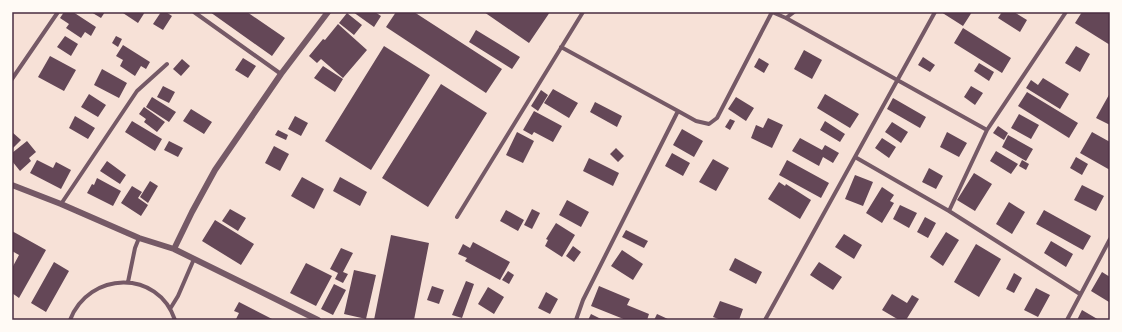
<svg xmlns="http://www.w3.org/2000/svg" width="1122" height="332" font-family="Jost,sans-serif">
	<style>
		.building { fill: #644757 }
		.lines { fill: none; stroke-linecap: round; stroke-linejoin: round }
		.minor { stroke: #755966; stroke-width: 4 }
		.tertiary { stroke: #755966; stroke-width: 6 }
		.neatline { fill: none; stroke: #4a2c40; stroke-width: 1.5 }
	</style>
	<rect width="100%" height="100%" fill="#f7e1d7"/>
	<path class="building" d="M64,12h9l23,15 -5,9 -6,-4 -4,6 -15,-10 3,-4 -9,-6z
		M91,12h14l-4,6z
		M124,12h21l-7,11 -15,-10z
		M161,12h5l6,4 -9,14 -10,-6z
		M210,12h37l38,26 -13,18z
		M353,12h22l6,4 -7,11z
		M396,12h18l88,57 -16,24 -100,-66z
		M484,12h66l-21,31z
		M941,12h31l-9,14z
		M1002,12h12l13,8 -7,12 -22,-14z
		M1082,12h28v33l-35,-22z
		M347,13l15,12 -8,10 -15,-12z
		M338,24l29,26 -24,28 -22,-19 -4,4 -8,-7 14,-17 2,1z
		M963,28l48,30 -9,15 -48,-30z
		M476,30l44,27 -8,12 -43,-27z
		M65,36l13,8 -7,12 -14,-9z
		M116,36l6,3 -4,8 -6,-4z
		M123,45l27,17 -4,7 -5,-3 -6,10 -15,-10 3,-6 -7,-4z
		M384,46l46,29 -59,95 -46,-29z
		M1076,46l14,8 -10,18 -15,-9z
		M804,50l18,10 -10,19 -18,-10z
		M50,56l26,14 -12,21 -26,-14z
		M923,57l12,8 -5,7 -12,-7z
		M243,58l13,8 -8,12 -13,-8z
		M759,58l10,6 -5,9 -10,-6z
		M182,59l8,7 -9,10 -8,-7z
		M979,63l15,9 -5,9 -15,-10z
		M323,66l20,13 -8,13 -21,-14z
		M102,69l25,14 -8,15 -25,-13z
		M1043,78l26,16 -9,15 -34,-21 5,-8 7,5z
		M441,84l46,29 -59,94 -46,-29z
		M163,86l12,6 -6,11 -12,-6z
		M971,86l12,7 -8,12 -11,-8z
		M553,89l25,14 -9,15 -25,-15z
		M541,90l7,5 -10,16 -7,-5z
		M1027,92l51,31 -9,15 -51,-32z
		M1110,93v32l-14,-7z
		M89,94l17,11 -8,12 -17,-10z
		M825,94l34,20 -9,14 -33,-20z
		M152,97l24,15 -7,10 -23,-15z
		M736,97l18,11 -8,13 -18,-12z
		M893,98l33,19 -6,11 -33,-19z
		M595,102l27,14 -5,11 -27,-15z
		M144,107l21,15 -8,10 -13,-10 2,-3 -7,-5z
		M191,109l21,13 -8,12 -21,-13z
		M534,111l28,15 -9,16 -19,-10 -2,3 -9,-5z
		M1019,114l20,11 -8,14 -20,-11z
		M75,116l20,12 -7,11 -19,-11z
		M295,116l13,7 -7,13 -13,-7z
		M768,118l15,7 -11,23 -21,-10 5,-13 7,3z
		M730,119l5,2 -5,9 -5,-3z
		M132,121l30,18 -7,12 -30,-19z
		M825,121l20,13 -5,8 -20,-12z
		M892,122l16,10 -7,11 -16,-11z
		M998,126l10,7 -4,7 -11,-7z
		M682,129l21,12 -9,16 -21,-12z
		M278,130l10,5 -2,5 -11,-5z
		M12,132l9,8 -9,9z
		M517,132l17,9 -11,22 -17,-8z
		M947,132l20,11 -8,14 -19,-10z
		M1092,132l18,10v28l-30,-17z
		M1008,135l25,14 -7,12 -24,-14z
		M800,138l22,12 3,-5 14,8 -6,10 -10,-6 -4,9 -27,-15z
		M882,138l14,9 -7,11 -14,-10z
		M27,141l9,11 -7,6 2,3 -11,10 -8,-10v-8z
		M169,141l14,7 -5,9 -14,-7z
		M274,146l15,8 -9,17 -15,-8z
		M616,148l8,8 -6,6 -8,-8z
		M996,151l22,13 -7,10 -21,-13z
		M672,153l18,10 -7,13 -18,-10z
		M1076,157l12,7 -6,11 -12,-7z
		M589,158l30,15 -6,13 -30,-15z
		M713,159l16,9 -13,23 -17,-9z
		M37,160l16,8 3,-6 15,8 -10,19 -31,-16z
		M787,160l42,23 -8,15 -42,-23z
		M1022,160l7,4 -3,6 -7,-4z
		M107,161l19,14 -6,9 -20,-13z
		M929,168l14,8 -7,13 -14,-7z
		M974,173l18,11 -17,27 -18,-11z
		M855,175l18,7 -10,24 -18,-7z
		M302,177l22,12 -10,20 -23,-13z
		M340,177l27,15 -7,14 -27,-15z
		M97,178l24,13 -8,15 -26,-13 5,-9 2,1z
		M150,181l8,5 -10,17 -8,-6z
		M779,182l6,4 1,-2 25,16 -11,19 -32,-20z
		M1082,185l22,11 -8,15 -22,-11z
		M132,186l10,6 -4,6 10,7 -7,11 -20,-13z
		M882,187l12,8 -4,6 4,2 -12,20 -16,-10z
		M567,200l22,12 -8,15 -22,-12z
		M1009,202l16,10 -13,22 -16,-10z
		M900,205l17,8 -8,15 -16,-9z
		M230,209l16,9 -8,13 -16,-10z
		M532,209l8,4 -8,16 -8,-4z
		M506,210l18,10 -6,11 -18,-10z
		M1044,210l47,26 -8,14 -47,-26z
		M925,217l11,6 -8,15 -11,-6z
		M215,220l39,24 -13,21 -39,-24z
		M556,223l19,12 -13,22 -17,-11 3,-6 -2,-1z
		M626,230l22,11 -4,7 -22,-11z
		M12,231l34,19 -27,48 -7,-5v-25l7,-13 -7,-4z
		M946,232l13,8 -16,26 -13,-9z
		M844,234l18,11 -8,14 -19,-12z
		M391,235l38,8 -15,77h-40z
		M1051,241l22,13 -7,13 -22,-14z
		M473,242l37,20 -10,18 -35,-19 2,-3 -9,-4 5,-10 7,4z
		M976,244l25,15 -22,38 -25,-15z
		M573,246l8,6 -7,10 -8,-6z
		M341,248l12,5 -10,19 5,2 -5,9 -8,-4 3,-6 -8,-4z
		M622,250l21,14 -10,16 -22,-14z
		M735,258l27,14 -6,12 -27,-14z
		M54,262l15,9 -23,41 -15,-9z
		M819,262l23,15 -9,13 -23,-15z
		M306,263l26,13 -16,30 -26,-13z
		M354,270l22,5 -10,44 -22,-5z
		M508,271l6,4 -5,9 -7,-4z
		M1102,272l8,5v23l-1,2 -18,-11z
		M1014,273l8,5 -8,15 -8,-4z
		M466,281l8,3 -12,34 -10,-3z
		M334,284l12,6 -13,25 -12,-6z
		M432,286l12,4 -5,14 -12,-4z
		M599,286l31,13 -3,6 22,9 -2,6h-21l-35,-14z
		M488,287l16,10 -10,17 -16,-10z
		M1036,288l14,7 -12,22 -14,-7z
		M546,292l12,7 -8,15 -12,-6z
		M892,294l15,9 5,-8 7,4 -13,21h-7l-17,-10z
		M720,301l23,8 -4,11h-18l-8,-3z
		M239,302l35,18h-35l-3,-1 3,-6 -5,-2z
		M1082,310l17,10h-22z
		M591,314l12,6h-15z
		M657,314l13,6h-16z"/>
	<g class="lines">
		<path class="minor" d="M194,12l87,62
			M772,12l14,6
			M794,12l-8,6 201,112 79,-118
			M561,47l117,64
			M12,79l46,-67
			M855,157l94,54 131,83
			M61,204l76,-113 30,-27
			M949,211l38,-81
			M457,217l126,-205
			M128,282l7,-34 4,-10
			M170,309l8,-13 16,-37
			M70,320c19,-49 88,-51 105,0
			M576,320l7,-20 95,-189 18,10 13,3 8,-6 55,-106
			M765,320l170,-308
			M1067,320l43,-81"/>
		<path class="tertiary" d="M12,185l49,19 78,34 35,11 144,71
			M174,249l18,-37 23,-42 66,-96 47,-62"/>
	</g>
	<rect width="1122" height="332" fill="none" stroke="#fffaf5" stroke-width="26"/>
	<rect x="13" y="13" width="1096" height="306" class="neatline"/>
</svg>
